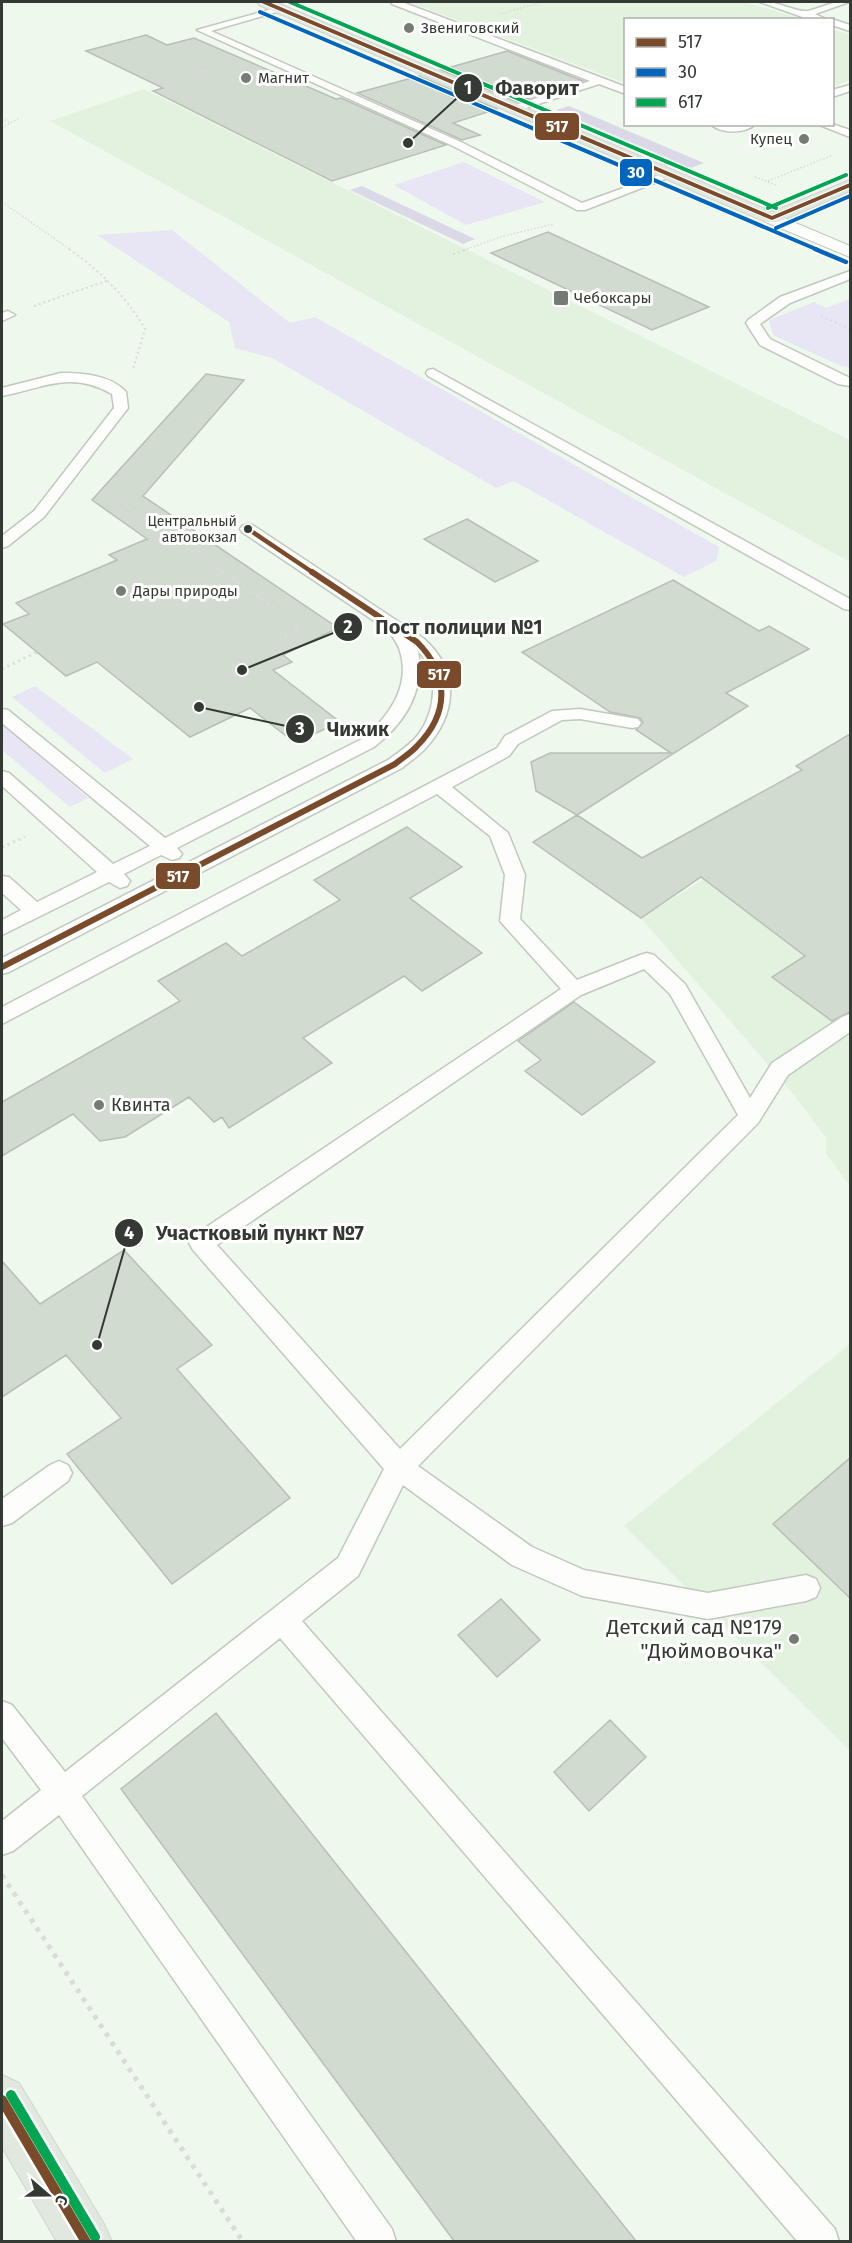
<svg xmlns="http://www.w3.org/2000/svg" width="852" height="2243" font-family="'Fira Sans',sans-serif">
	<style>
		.built { fill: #e3f2df }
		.green { fill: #e8e6f4 }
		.forest { fill: #dbd8e8 }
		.building { fill: #d2dbd0; stroke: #b9bfb7; stroke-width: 1.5 }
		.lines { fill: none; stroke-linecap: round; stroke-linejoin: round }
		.service-casing { stroke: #c1c8bf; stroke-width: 3 }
		.tertiary-casing { stroke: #c1c8bf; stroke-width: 2 }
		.primary-casing { stroke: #d1d5d0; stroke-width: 2 }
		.path-far3 { stroke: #dadcd9; stroke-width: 1.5; stroke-dasharray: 1.5 2; stroke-linecap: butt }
		.path-far2 { stroke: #dadcd9; stroke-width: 2; stroke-dasharray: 2 3; stroke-linecap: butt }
		.path-far1 { stroke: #dadcd9; stroke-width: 3; stroke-dasharray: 2 4; stroke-linecap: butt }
		.path { stroke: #dadcd9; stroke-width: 5; stroke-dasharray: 4.5 6; stroke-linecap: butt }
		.service { fill: #fdfefc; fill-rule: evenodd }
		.tertiary { fill: #fdfefc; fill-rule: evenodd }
		.primary { fill: #e1e9df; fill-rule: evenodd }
		.bus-1-far3-casing { stroke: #fff; stroke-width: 6 }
		.bus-1-far2-casing { stroke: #fff; stroke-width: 8 }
		.bus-1-far1-casing { stroke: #fff; stroke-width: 10 }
		.bus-1-casing { stroke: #fff; stroke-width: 15 }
		.bus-2-far1-casing { stroke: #fff; stroke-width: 6 }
		.bus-2-casing { stroke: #fff; stroke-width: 8 }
		.bus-3-far1-casing { stroke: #fff; stroke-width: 6 }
		.bus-3-casing { stroke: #fff; stroke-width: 15 }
		.bus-1-far3 { stroke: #7a4b2a; stroke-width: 4 }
		.bus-1-far2 { stroke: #7a4b2a; stroke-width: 4.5 }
		.bus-1-far1 { stroke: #7a4b2a; stroke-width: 6 }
		.bus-1 { stroke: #7a4b2a; stroke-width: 10 }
		.bus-2-far1 { stroke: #0065bd; stroke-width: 4 }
		.bus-2 { stroke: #0065bd; stroke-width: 4.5 }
		.bus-3-far1 { stroke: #00a651; stroke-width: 4 }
		.bus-3 { stroke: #00a651; stroke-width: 10 }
		.poi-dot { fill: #757c74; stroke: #fff; stroke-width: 2 }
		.bus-dot { fill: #343a33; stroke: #fff; stroke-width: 2 }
		.labels { text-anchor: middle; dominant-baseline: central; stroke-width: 6; stroke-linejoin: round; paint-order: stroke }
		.far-bus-label { font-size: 14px; fill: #343a33; stroke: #fff; text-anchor: end }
		.far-poi-label { font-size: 15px; fill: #343a33; stroke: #fff; text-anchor: start }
		.poi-label { font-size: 18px; fill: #343a33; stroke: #fff; text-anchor: start }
		.near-poi-label { font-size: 21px; fill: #343a33; stroke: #fff; text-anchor: end }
		.leader { fill: none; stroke: #343a33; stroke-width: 2 }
		.callout-dot { fill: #343a33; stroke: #fff; stroke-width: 2 }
		.mark-label { font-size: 18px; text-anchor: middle; font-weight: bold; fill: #fff }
		.callout-label { font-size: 20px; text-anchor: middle; font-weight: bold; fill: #343a33; stroke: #fff; stroke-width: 6; stroke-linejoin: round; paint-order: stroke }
		.line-badge { stroke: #fff; stroke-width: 2 }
		.badge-label { font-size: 16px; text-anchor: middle; font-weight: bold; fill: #fff }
	</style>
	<rect width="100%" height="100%" fill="#eff8ed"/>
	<path class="built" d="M409,2h336l57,17 -176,1 -1,63z
		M832,29l18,6v45l-17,7z
		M144,89l706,351v122l-800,-441z
		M850,789v397l-24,-32v-16l-32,-43 -153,-177z
		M850,1344v407l-226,-225z"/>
	<path class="green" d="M464,162l81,40 -79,23 -72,-40z
		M172,230l118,93 25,-6 404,230 -3,14 -32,16 -170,-96 -18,7 -224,-130 -37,-10 -6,-26 -132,-87z
		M850,299v68l-9,-1 -68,-31 -4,-15 45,-18 12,6z
		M35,686l98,73 -28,14 -93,-76z
		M2,724l86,74 -18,9 -68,-57z"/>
	<path class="forest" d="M569,106l135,57 -13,5 -135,-58z
		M362,186l113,53 -12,5 -113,-54z"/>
	<path class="building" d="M146,35l21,10 27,-7 142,61 5,-1 105,47 -114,36 -179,-90 10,-3 -77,-37z
		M507,51l76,30 -66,21 -76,-32z
		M419,76l78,33 -44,14 27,12 -18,5 -105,-47z
		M548,232l62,29 99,46 -57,23 -161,-77z
		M206,374l38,6 -101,116 195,132 -55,27 9,7 -19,8 67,52 -45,21 -45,-35 -60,29 -93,-75 -31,14 -63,-52 26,-10 -13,-11 101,-43 -8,-5 38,-16 -55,-39z
		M467,519l71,42 -43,21 -71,-43z
		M673,580l86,51 10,-5 40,23 -83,44 22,13 -171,109 -41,-24 -5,-29 19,-9h121l-35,-23 7,-7 -3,-5 -30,-6 -88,-60z
		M850,734v278l-18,9 -60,-44 33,-21 -104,-79 -60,41 -108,-76 44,-27 65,43 160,-88 -6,-4z
		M407,827l55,40 -52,31 72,55 -60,38 -18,-15 -101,62 29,25 -103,65 -7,-11 -8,5 -25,-25 -64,40 -25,4 -27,-27 -71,42v-54l178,-101 -22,-20 68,-38 16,13 98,-56 -26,-20z
		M574,1002l81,60 -73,53 -57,-44 16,-11 -23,-19z
		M124,1250l88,95 -35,24 113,129 -118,86 -105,-130 54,-36 -55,-63 -64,42v-136l38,43z
		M850,1458v140l-77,-74z
		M501,1599l39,41 -43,37 -39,-42z
		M216,1713l420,528h-182l-333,-452z
		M610,1720l36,37 -57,54 -35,-39z"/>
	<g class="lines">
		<defs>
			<path id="service" d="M391,2h11l224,85v7l-27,-10 -82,27h-8v-4l81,-26 -198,-77z
				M760,2c17,-2 33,10 47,9 15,-3 26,-11 42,-9l-34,12 13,6h-17z
				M279,7l8,2 -76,22 250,111 121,61 83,-30 4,-1 6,3 -90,35h-8l-124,-64 -256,-116z
				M832,19l18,6v6l-18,-6v-5h-2z
				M850,85v6l-18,6v-7z
				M710,124h46c-12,10 -34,10 -46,0z
				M817,124h15l18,6v7z
				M850,271v8l-60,24 -30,21 10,15 80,39v8l-12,-2 -78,-39 -14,-22 2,-3 32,-23z
				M8,311l7,4 -13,6v-8z
				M433,369l417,230v11l-6,-1 -416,-233 -2,-3 2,-3z
				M61,373c22,0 50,2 65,19l2,16 -84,109 -36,29 -6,2v-12l32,-25 80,-103 -2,-14c-41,-24 -69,-6 -110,2v-8z
				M248,524l6,2 169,112c38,33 34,77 1,112 -7,7 -15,12 -22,18l-393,204 -7,2v-16l386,-198c11,-8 22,-15 30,-25 18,-24 22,-62 0,-84 7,40 -13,72 -44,96l-197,101 5,6 -3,4 -7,2 -11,-5 -37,19 6,7 -3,5 -7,2 -11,-6 -107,53v-15l19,-10 -19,-17v-17l7,1 28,25 60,-30 -95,-86v-15l7,2 104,91 37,-18 -148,-123v-14l6,1 157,128 197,-99c26,-21 49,-52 38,-88 -2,-8 -8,-14 -11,-20l-147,-99 -2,-3 2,-3z
				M580,709l52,9 6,1 3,4 -3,4 -6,1 -52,-9 -18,1 -44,24 -9,12 -57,31 56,46 17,42 -5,44 57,61 63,-25 7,-2 7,2 31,29 65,114 22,-35 70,-46 8,-3v18l-62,43 -30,48 -340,343 114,81 52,23 124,23 98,-18 10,4 4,9 -4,9 -10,4 -98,18 -126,-23 -70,-31 -109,-80 -45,91 -56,45 533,608 4,13h-41l-518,-604 -198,158 310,433 4,13h-39l-298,-427 -46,36 -11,4v-34l39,-31 -39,-52v-37l10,4 53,67 273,-214 46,-89 -191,-219 -4,-7 4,-7 368,-247 -61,-68 5,-46 -15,-39 -53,-42 -435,230v-17l495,-259 8,-12 47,-25zM644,969l26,25 68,121 -338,334 -183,-204 364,-250z
				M59,1461l9,4 4,8 -4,8 -56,42 -10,3v-27l48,-34z"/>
			<path id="tertiary" d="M772,213l78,33v11l-84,-35 -3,-4 3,-4z"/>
			<path id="primary" d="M257,2h18l497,210 78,-32v11l-72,31h-12l-507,-217z
				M2,2075l17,8 85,141 8,18h-55l-55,-95z"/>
		</defs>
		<use href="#service" class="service-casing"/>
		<use href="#tertiary" class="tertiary-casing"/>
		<use href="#primary" class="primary-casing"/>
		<path class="path-far3" d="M500,14l43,-12
			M169,80l53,-14
			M2,118l7,4
			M2,128l17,-10
			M755,177l21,8
			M768,181l65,-26
			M2,202l69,48
			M464,250l39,-14 51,-12"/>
		<path class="path-far2" d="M69,249c31,22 57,47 76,80l-12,40
			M453,254l15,-5
			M34,306l75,-26
			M821,316l29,13
			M122,502l103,72"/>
		<path class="path-far1" d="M223,572l73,51 1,7 -28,15
			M2,669l35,-17
			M2,847l23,-10"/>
		<path class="path" d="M2,1875l241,367"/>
		<use href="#service" class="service"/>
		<use href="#tertiary" class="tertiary"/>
		<use href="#primary" class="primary"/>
		<defs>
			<path id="bus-1-far3" d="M264,2l508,216 78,-33"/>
			<path id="bus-1-far2" d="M248,529l67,45"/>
			<path id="bus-1-far1" d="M2,967l393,-203c7,-6 16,-11 22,-18 33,-33 32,-72 0,-104l-105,-70"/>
			<path id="bus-1" d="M2,2100l84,142"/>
			<path id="bus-2-far1" d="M260,12l558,238
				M776,228l74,-32"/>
			<path id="bus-2" d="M815,249l31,13"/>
			<path id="bus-3-far1" d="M290,2l486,206
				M768,208l78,-33"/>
			<path id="bus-3" d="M11,2095l84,142"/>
		</defs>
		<use href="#bus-1-far3" class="bus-1-far3-casing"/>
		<use href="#bus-1-far2" class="bus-1-far2-casing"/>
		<use href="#bus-1-far1" class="bus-1-far1-casing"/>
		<use href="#bus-1" class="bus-1-casing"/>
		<use href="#bus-2-far1" class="bus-2-far1-casing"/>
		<use href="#bus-2" class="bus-2-casing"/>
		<use href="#bus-3-far1" class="bus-3-far1-casing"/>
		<use href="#bus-3" class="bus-3-casing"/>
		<use href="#bus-1-far3" class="bus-1-far3"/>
		<use href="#bus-1-far2" class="bus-1-far2"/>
		<use href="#bus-1-far1" class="bus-1-far1"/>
		<use href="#bus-1" class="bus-1"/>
		<use href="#bus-2-far1" class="bus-2-far1"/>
		<use href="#bus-2" class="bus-2"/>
		<use href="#bus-3-far1" class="bus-3-far1"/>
		<use href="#bus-3" class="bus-3"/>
	</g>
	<g class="poi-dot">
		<circle cx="409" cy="28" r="6"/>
		<circle cx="246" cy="78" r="6"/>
		<circle cx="804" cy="139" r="6"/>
		<rect x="553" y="290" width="16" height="16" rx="3"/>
		<circle cx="121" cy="591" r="6"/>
		<circle cx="99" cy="1105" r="6"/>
		<circle cx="794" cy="1639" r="6"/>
	</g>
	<circle class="bus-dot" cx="248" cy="529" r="5"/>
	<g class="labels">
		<g class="far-bus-label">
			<text x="237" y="521">Центральный<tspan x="237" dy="16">автовокзал</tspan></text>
		</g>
		<g class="far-poi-label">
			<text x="421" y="28">Звениговский</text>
			<text x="258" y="78">Магнит</text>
			<text x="792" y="139" text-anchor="end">Купец</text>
			<text x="574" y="298">Чебоксары</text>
			<text x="133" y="591">Дары природы</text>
		</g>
		<g class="poi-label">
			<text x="111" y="1105">Квинта</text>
		</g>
		<g class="near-poi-label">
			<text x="782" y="1627">Детский сад №179<tspan x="782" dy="24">"Дюймовочка"</tspan></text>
		</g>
	</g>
	<path class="leader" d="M408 143L468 88M242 670L348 627M199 707L300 729M97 1345L129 1233"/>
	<g class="callout-dot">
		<circle cx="408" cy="143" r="6"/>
		<circle cx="242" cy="670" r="6"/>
		<circle cx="199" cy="707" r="6"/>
		<circle cx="97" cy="1345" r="6"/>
		<circle cx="468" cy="88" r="15"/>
		<circle cx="348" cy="627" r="15"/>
		<circle cx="300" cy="729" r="15"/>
		<circle cx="129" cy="1233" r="15"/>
	</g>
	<g class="mark-label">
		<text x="468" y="94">1</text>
		<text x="348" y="633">2</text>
		<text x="300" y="735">3</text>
		<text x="129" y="1239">4</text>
	</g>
	<g class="callout-label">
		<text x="537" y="95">Фаворит</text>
		<text x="459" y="634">Пост полиции №1</text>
		<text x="358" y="736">Чижик</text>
		<text x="260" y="1240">Участковый пункт №7</text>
	</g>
	<g class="line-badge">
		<rect x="534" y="112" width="46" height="29" rx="6" fill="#7a4b2a"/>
		<rect x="619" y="158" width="34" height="29" rx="6" fill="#0065bd"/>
		<rect x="416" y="660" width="46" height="29" rx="6" fill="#7a4b2a"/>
		<rect x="155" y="862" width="46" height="28" rx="6" fill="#7a4b2a"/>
	</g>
	<g class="badge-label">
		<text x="557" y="132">517</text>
		<text x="636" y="178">30</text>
		<text x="439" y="680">517</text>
		<text x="178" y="882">517</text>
	</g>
	<rect width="852" height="2243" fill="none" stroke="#343a33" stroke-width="6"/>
	<rect x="624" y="18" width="210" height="108" fill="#ffffff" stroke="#aeb0ad" stroke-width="1.5"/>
	<rect x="636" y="38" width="30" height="9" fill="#7a4b2a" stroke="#aeb0ad" stroke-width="1.5"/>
	<text x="678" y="48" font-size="18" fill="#343a33">517</text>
	<rect x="636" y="68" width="30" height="9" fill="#0065bd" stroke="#aeb0ad" stroke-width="1.5"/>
	<text x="678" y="78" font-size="18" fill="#343a33">30</text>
	<rect x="636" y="98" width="30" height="9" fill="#00a651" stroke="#aeb0ad" stroke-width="1.5"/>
	<text x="678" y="108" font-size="18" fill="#343a33">617</text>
	<g transform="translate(48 2195) rotate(110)" stroke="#ffffff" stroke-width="4.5" paint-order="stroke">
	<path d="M0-4.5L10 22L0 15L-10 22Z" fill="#343a33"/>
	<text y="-9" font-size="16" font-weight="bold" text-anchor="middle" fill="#343a33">С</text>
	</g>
</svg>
